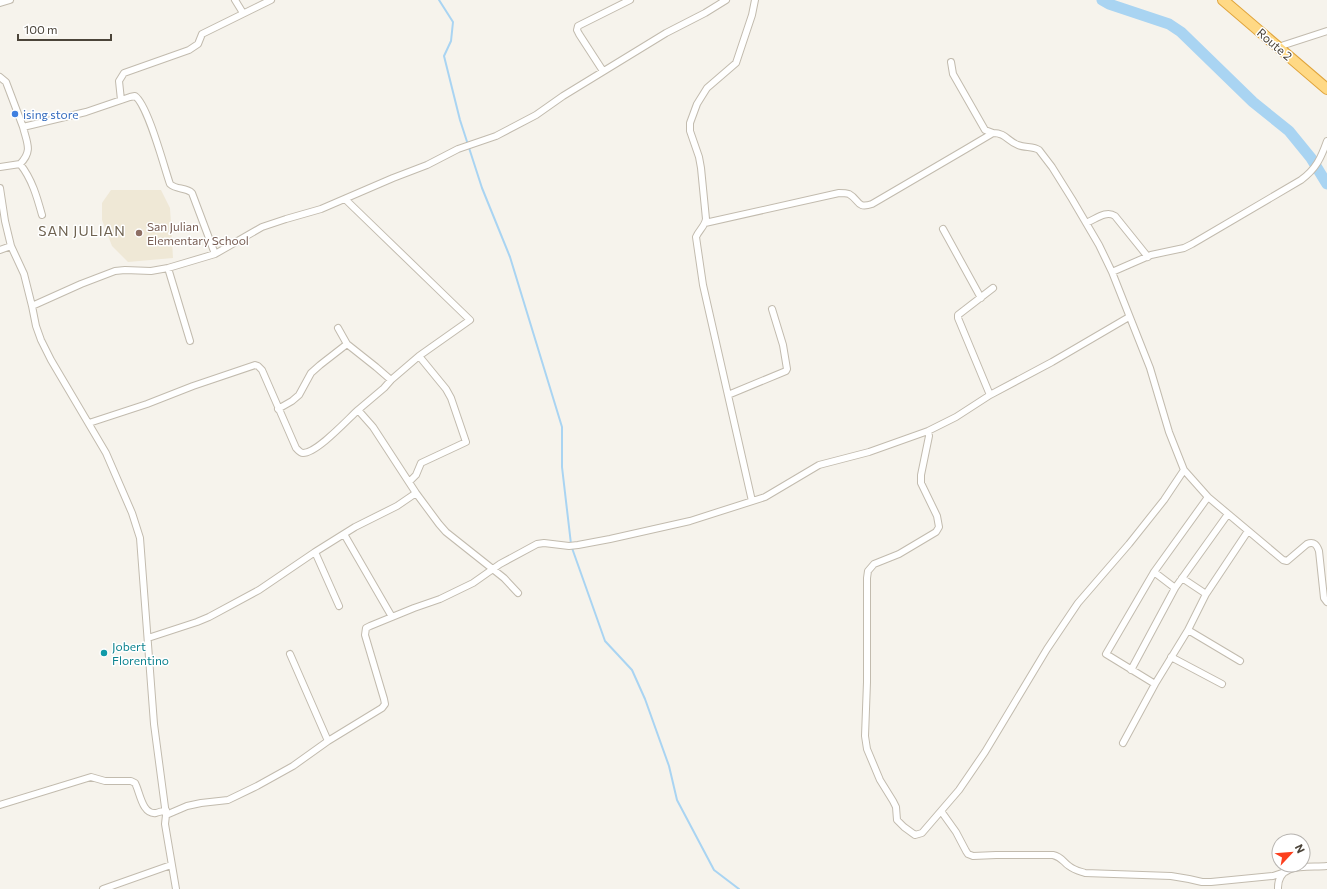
<svg xmlns="http://www.w3.org/2000/svg" width="1327" height="889" font-family="Commissioner,sans-serif">
	<style>
		.education { fill: #efe8d6 }
		.lines { fill: none; stroke-linecap: round; stroke-linejoin: round }
		.stream { stroke: #a9d4f2; stroke-width: 2 }
		.river { stroke: #a9d4f2; stroke-width: 11 }
		.minor-casing { stroke: #c2bbae; stroke-width: 8 }
		.trunk-casing { stroke: #e0a43c; stroke-width: 12 }
		.minor { stroke: #fff; stroke-width: 6 }
		.trunk { stroke: #ffd985; stroke-width: 10 }
		.shop-dot { fill: #3f7fe0; stroke: #fff; stroke-width: 1.5 }
		.education-dot { fill: #8d6e63; stroke: #fff; stroke-width: 1.5 }
		.culture-dot { fill: #0f9aa8; stroke: #fff; stroke-width: 1.5 }
		.labels { text-anchor: middle; dominant-baseline: central; stroke-width: 3; stroke-linejoin: round; paint-order: stroke }
		.street-label { font-size: 12px; fill: #4b4439; stroke: #fff }
		.shop-label { font-size: 12px; fill: #366cbe; stroke: #fff; text-anchor: start }
		.education-label { font-size: 12px; fill: #785e54; stroke: #fff; text-anchor: start }
		.culture-label { font-size: 12px; fill: #0d838f; stroke: #fff; text-anchor: start }
		.quarter-label { font-size: 14px; letter-spacing: 1px; fill: #6e6250; stroke: #fff }
	</style>
	<rect width="100%" height="100%" fill="#f6f3ec"/>
	<path class="education" d="M111,190h50l9,18 3,50 -45,4 -16,-16 -10,-26v-17z"/>
	<g class="lines">
		<path class="stream" d="M439,0l14,22 -2,19 -7,15 16,64 22,68 28,69 52,170v40l9,77
			M572,548l33,93 27,29 13,29 24,67 8,34 37,70 25,19"/>
		<path class="river" d="M1102,0l7,4 60,20 12,8 72,70 36,29 22,27 16,26"/>
		<defs>
			<path id="minor" d="M235,0l8,13
				M0,3l10,-3
				M1278,47l49,-16
				M951,62l2,12 32,56 8,3
				M603,71l-24,-37 -2,-4 1,-4 52,-26
				M0,77l6,5 17,45 63,-15 44,-15 5,-1c13,9 29,71 35,88 6,6 16,3 22,9l23,61
				M121,100l-2,-19 5,-8 65,-23 9,-6 4,-10 69,-34
				M20,164c12,15 17,33 22,51
				M0,167l20,-3c13,-13 7,-21 3,-37
				M0,188l5,33 6,25 13,28 8,32 4,20 5,14 10,20 55,93 26,60 8,25 14,186 12,91 -1,9 11,65
				M345,199l125,121 -51,36 -28,24 -7,8 -26,22
				M705,223l134,-30c3,0 7,0 10,1 11,6 7,15 23,10l94,-55 27,-16c13,0 14,8 25,12 7,3 15,1 21,5l13,17 20,32 27,46 13,27 38,96 19,64 15,38 24,27 75,63 4,1 20,-17c7,-3 10,1 12,7l5,47 3,4
				M1086,223c10,-4 20,-13 29,-7l33,41
				M943,229l38,69
				M0,250l11,-4
				M168,268l22,73
				M1112,272l39,-17 33,-7 8,-4 109,-64c15,-11 20,-22 26,-39
				M32,306l49,-22 34,-13 10,-1 26,1 17,-3 47,-14 47,-27 24,-8 35,-10 72,-31 34,-13 31,-16 38,-13 40,-21 27,-19 103,-63 39,-20 21,-13
				M347,344l29,23 15,13
				M728,395l58,-24 1,-2 -4,-24 -11,-36
				M990,395l-32,-77v-3l35,-27
				M278,409l14,-8 7,-6 12,-22 9,-8 27,-21 -9,-16
				M89,423l58,-19 46,-18 62,-21 3,1 4,4 34,78c2,2 4,5 7,5 14,0 44,-33 55,-43l15,17 43,66
				M928,431l1,5 -8,39v8l16,33 2,11 -3,5 -37,22 -25,10 -6,7 -1,7v104l-2,54 2,13 13,31 13,21 3,6 1,13 7,7 11,8 7,-2 37,-43 26,-38 62,-103 31,-46 51,-59 35,-44 20,-30
				M409,482l7,-7 5,-12 45,-21 -15,-44 -5,-9 -27,-33
				M752,501l-49,-216 -7,-48c3,-7 9,-11 10,-18l-5,-51 -2,-11 -9,-26v-8l7,-19 10,-16 29,-25 16,-48 3,-15
				M344,534l48,83
				M315,552l24,54
				M1154,572l21,16
				M1182,578l24,16
				M1188,630l52,31
				M148,638l49,-16 12,-5 50,-27 56,-38 40,-25 42,-21 19,-13 23,31 7,8 58,46 14,15
				M290,654l38,87
				M1171,657l51,27
				M1131,670l44,-82 53,-74
				M1155,684l-49,-30 48,-82 54,-75
				M1123,743l32,-59 33,-54 18,-36 42,-63
				M0,805l91,-28 14,4h26l4,2c5,9 7,32 21,30 3,-1 7,-2 10,-3
				M941,811l15,21 10,19 2,3 5,2 23,-1h57c9,2 10,7 16,11 5,4 10,5 16,7l86,3 18,3 13,3h9l62,-6 12,-4
				M166,815l21,-9 14,-3 27,-3 29,-14 36,-20 35,-25 54,-33 3,-4 -1,-5 -19,-64 1,-7 4,-2 44,-18 26,-9 33,-16 27,-19 37,-20 7,-1 25,3 9,-1 32,-6 80,-18 75,-24 54,-32 50,-13 59,-21 28,-14 34,-22 62,-33 77,-45
				M103,889l68,-24
				M1278,889c-1,-28 31,-21 49,-23"/>
			<path id="trunk" d="M1223,0l104,89"/>
		</defs>
		<use href="#minor" class="minor-casing"/>
		<use href="#trunk" class="trunk-casing"/>
		<use href="#minor" class="minor"/>
		<use href="#trunk" class="trunk"/>
	</g>
	<circle class="shop-dot" cx="15" cy="114" r="4"/>
	<circle class="education-dot" cx="139" cy="233" r="4"/>
	<circle class="culture-dot" cx="104" cy="653" r="4"/>
	<g class="labels">
		<g class="street-label">
			<text transform="translate(1275 44) rotate(41)">Route 2</text>
		</g>
		<g class="shop-label">
			<text x="23" y="114">ising store</text>
		</g>
		<g class="education-label">
			<text x="147" y="226">San Julian<tspan x="147" dy="14">Elementary School</tspan></text>
		</g>
		<g class="culture-label">
			<text x="112" y="646">Jobert<tspan x="112" dy="14">Florentino</tspan></text>
		</g>
		<g class="quarter-label">
			<text x="82" y="230">SAN JULIAN</text>
		</g>
	</g>
	<g transform="translate(1291 853) rotate(64)"><circle r="19" fill="#ffffff" stroke="#b7b4b0"/>
	<path d="M0-3L7 15L0 10L-7 15Z" fill="#fc3f1d"/>
	<text y="-6" font-size="11" font-weight="bold" text-anchor="middle" fill="#4b4439">N</text>
	</g>
	<path d="M18 34v6h93v-6" fill="none" stroke="#4b4439" stroke-width="2"/>
	<text x="24" y="34" font-size="12" fill="#4b4439" stroke="#ffffff" stroke-width="3" paint-order="stroke">100 m</text>
</svg>
